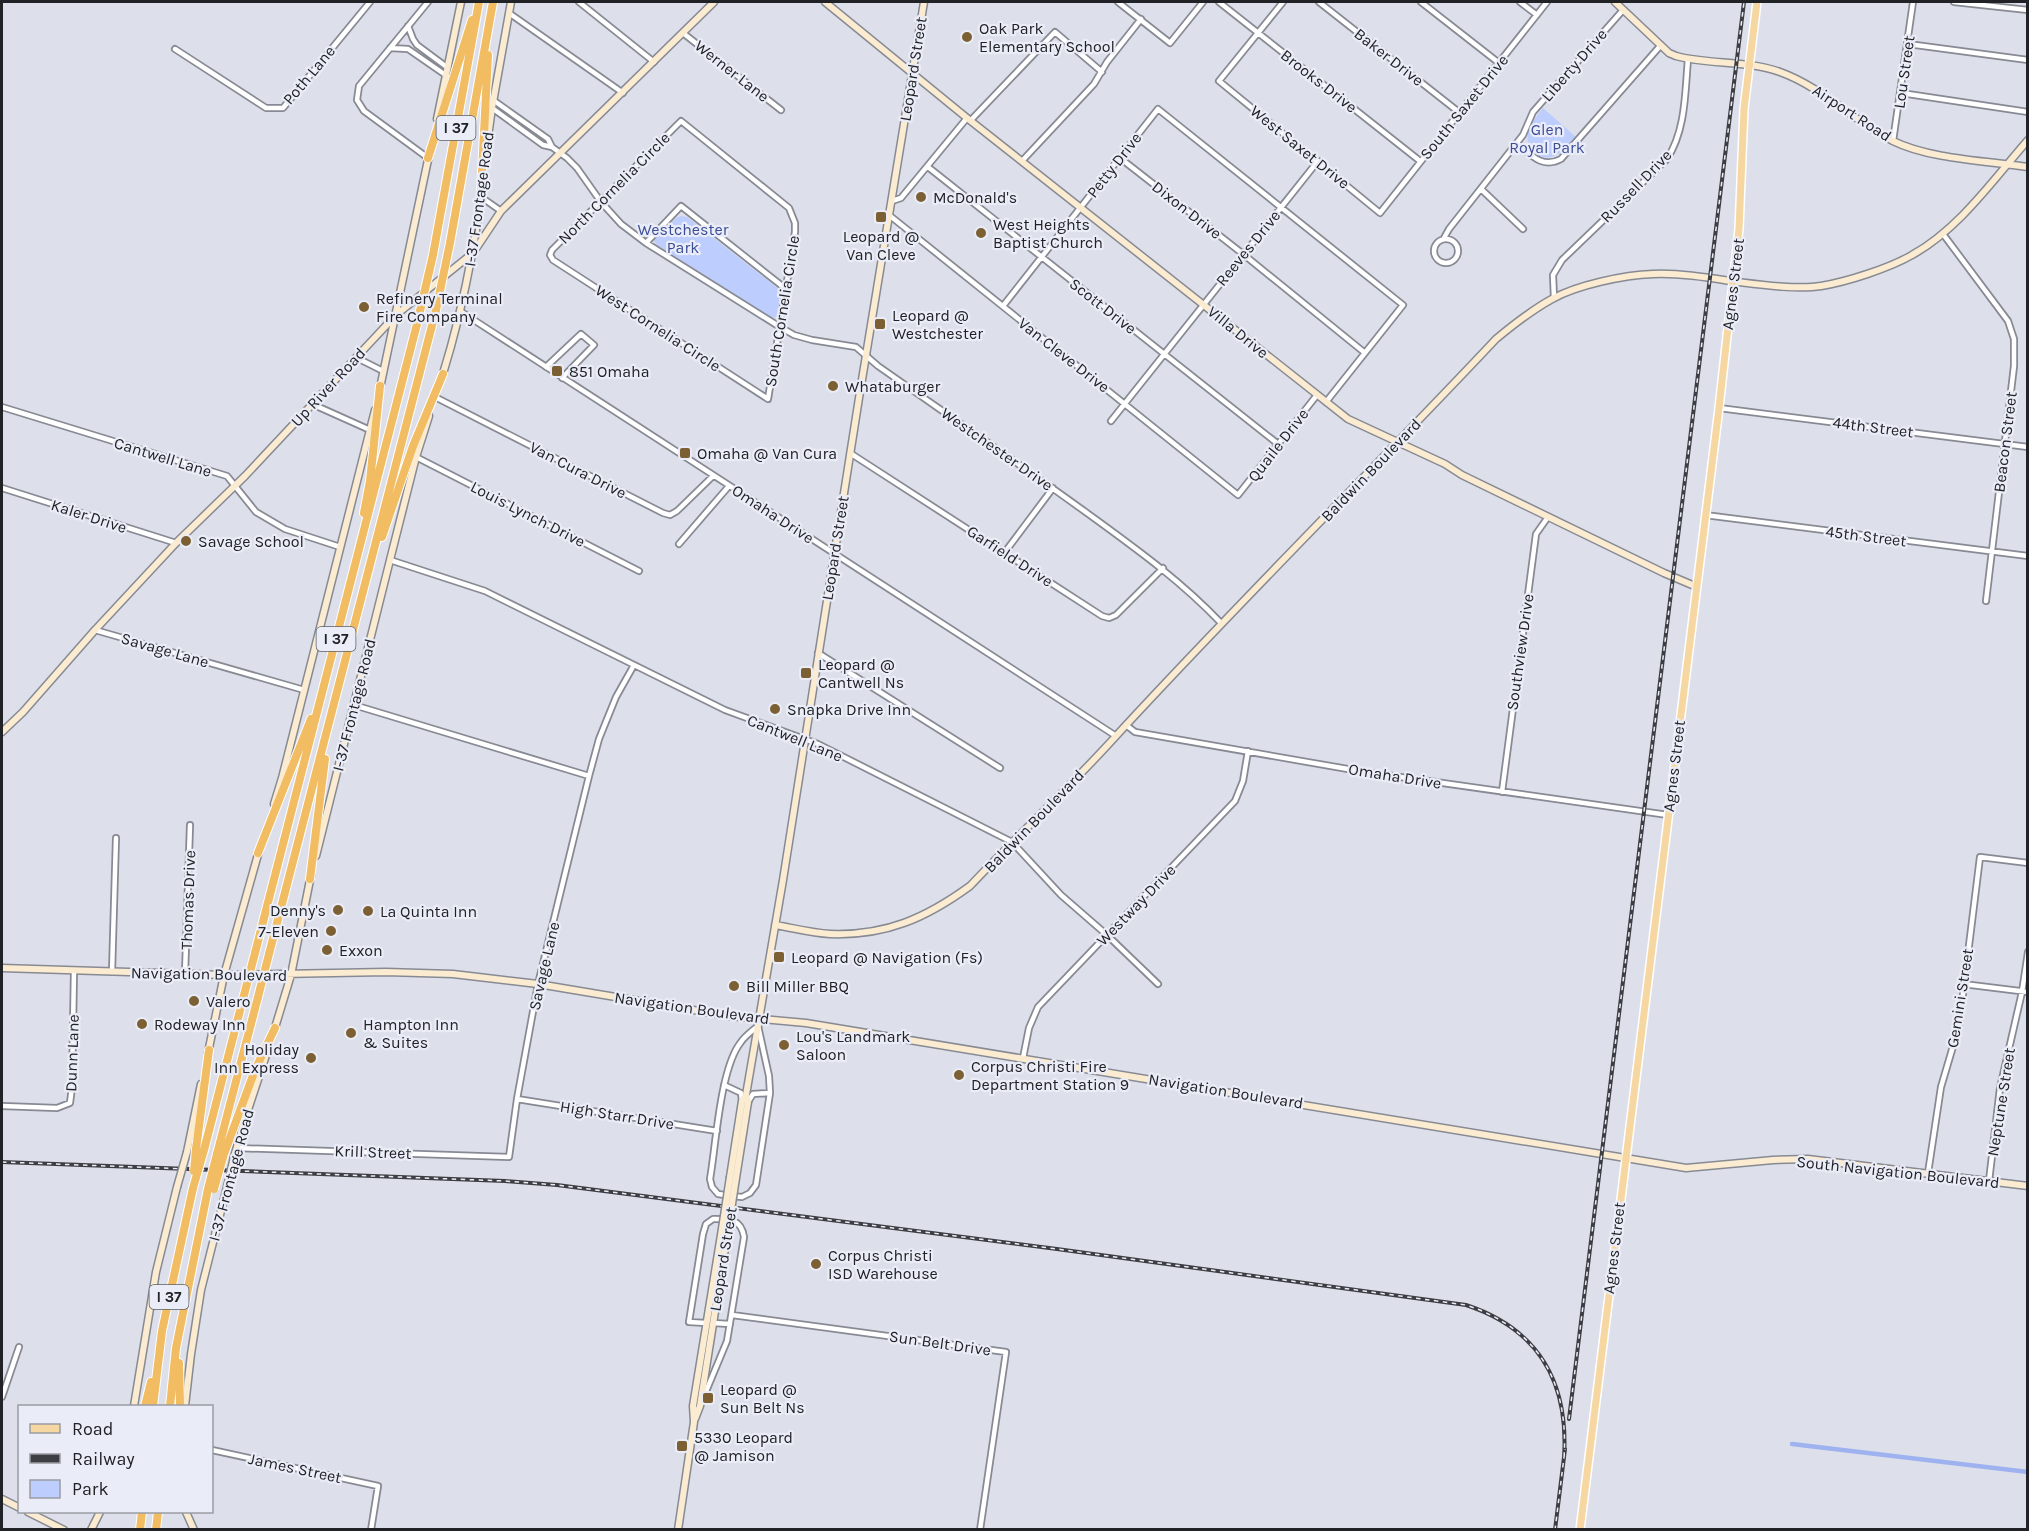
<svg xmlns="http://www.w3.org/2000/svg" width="2029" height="1531" font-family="Karla,sans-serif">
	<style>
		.green { fill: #bdcdfe }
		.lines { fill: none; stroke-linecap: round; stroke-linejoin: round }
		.canal { stroke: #9fb2f0; stroke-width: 4.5 }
		.street-casing { stroke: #878a93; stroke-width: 8 }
		.secondary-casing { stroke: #878a93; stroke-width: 9 }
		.primary-casing { stroke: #fff; stroke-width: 10 }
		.highway-casing { stroke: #fff; stroke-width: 10 }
		.street { stroke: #fff; stroke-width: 4.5 }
		.secondary { stroke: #fbebd0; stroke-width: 6 }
		.primary { stroke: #f7d7a1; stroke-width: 7 }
		.highway { stroke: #f1bc62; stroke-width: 8 }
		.rail-casing { stroke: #3d3e43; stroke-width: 4 }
		.rail { stroke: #eaedf7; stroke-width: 1.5; stroke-dasharray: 4.5; stroke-linecap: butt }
		.secondary-bridge-casing { stroke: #878a93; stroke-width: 9; stroke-linecap: butt }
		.highway-bridge-casing { stroke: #fff; stroke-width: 10; stroke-linecap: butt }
		.secondary-bridge { stroke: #fbebd0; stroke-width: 6 }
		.highway-bridge { stroke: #f1bc62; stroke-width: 8 }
		.poi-dot { fill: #7c6033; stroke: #eaedf7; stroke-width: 2 }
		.labels { text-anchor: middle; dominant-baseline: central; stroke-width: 4.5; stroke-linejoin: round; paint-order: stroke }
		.shield { fill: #eaedf7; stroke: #5d5f65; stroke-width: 1.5 }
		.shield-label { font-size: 15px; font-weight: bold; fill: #212226 }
		.poi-label { font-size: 16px; fill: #212226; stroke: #eaedf7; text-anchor: start }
		.street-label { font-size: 16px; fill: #212226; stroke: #eaedf7 }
		.park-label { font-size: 16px; fill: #3c4d97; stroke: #eaedf7 }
	</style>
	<rect width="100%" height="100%" fill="#dde0ea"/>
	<path class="green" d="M1543,108l33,29c-12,13 -20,25 -39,19 -19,-15 -6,-33 6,-48z
		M681,216l6,1 93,73 1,2 -4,25 -5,1 -115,-73 -3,-4 2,-3 20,-20z"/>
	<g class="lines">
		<path class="canal" d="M1792,1444l236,28"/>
		<defs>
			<path id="street" d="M428,2l-69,84 -2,14 7,11 64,47
				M579,2l75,60
				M1118,2l52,41 33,-41
				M1219,2l201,159
				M1283,2l-64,79 161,132 167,-211
				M1319,2l141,111
				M1421,2l78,61
				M1520,2l17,13
				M1954,2l74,8
				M509,13l114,80
				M408,26l5,13 4,6 31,23
				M683,33l98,77
				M1908,44l120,16
				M390,48l18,1 39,27
				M175,49l91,59h17l87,-106
				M1901,93l127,19
				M493,100l55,39 4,8 15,11 10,10 24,34 20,22 25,19 134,84 14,8 18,5 44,7 22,19c70,49 140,97 209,147 48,35 93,67 134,110
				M492,108l51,37 9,2
				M971,120l84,-88 47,40
				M681,121l108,87 6,15v9l-27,167 -215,-139 -3,-5 2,-5z
				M1893,141l20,-139
				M1517,143c14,12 25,26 44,16l100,-114
				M1120,158l123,96 122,99
				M1022,161l72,-77 13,-22 34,-43
				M928,167l350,277
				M1481,189l42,40
				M481,197l20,14
				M892,201l9,-3 66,-80
				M889,215l349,280 79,-100
				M1943,234l65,87 6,18v27l-28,235
				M1444,238l5,-9 74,-94 10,-23 90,-102
				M1434 251a12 12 0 1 1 24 0a12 12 0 1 1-24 0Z
				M646,243l35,-37 105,83
				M1554,298l-1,-23 9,-15 105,-101c19,-29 18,-67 21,-100
				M1003,306l155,-197 245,196 -77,97
				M460,311l656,425
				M357,358l26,13
				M546,367l35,-33 13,11 -32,33
				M435,397l228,116 7,2 7,-4 36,-35
				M312,404l58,26
				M2,407l225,69 29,36 29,17 55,18
				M1719,408l309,39
				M1111,421l207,-260
				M850,453l252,163 7,2 7,-3 47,-47
				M416,457l223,114
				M2,488l174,55
				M1705,515l323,41
				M679,544l50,-58
				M1005,552l48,-64
				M390,560l95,31 240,119 93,34 194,98 49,53 46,40 51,49
				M95,630l209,60
				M818,653l182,115
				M354,705l235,71
				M1126,725l9,7 230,40 303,43
				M1502,792l34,-258 12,-17
				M112,972l4,-134
				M185,974l5,-149
				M1963,984l65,8
				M758,1026l11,50 1,17 -14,92 -6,8 -8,4 -11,-1 -13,-2 -6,-7 -2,-8c6,-34 10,-111 31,-137 4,-6 11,-11 17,-16z
				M1023,1058l6,-30 9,-21 197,-206 8,-20 5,-30
				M724,1085l17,8 1,8
				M517,1099l200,32
				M748,1102l5,-8 17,-1
				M2,1106l55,2 13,-5 2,-16 2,-117
				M237,1148l272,9 8,-58 21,-115 51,-208 10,-37 17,-42 18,-32
				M1928,1173l13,-86 18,-61 21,-169 48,6
				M1989,1181l11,-93 22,-96 6,-40
				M732,1315l274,37 -26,178
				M713,1323l17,1
				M2,1397l17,-50
				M702,1401l25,-60 17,-104c-3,-19 -15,-18 -31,-18l-7,5 -3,10 -14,88 17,1
				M212,1450l166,36 -7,44"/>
			<path id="secondary" d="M825,2l142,116 381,301 97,45 17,11 202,98 33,14
				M1615,2l54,51 7,3c33,9 71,4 104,16 42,15 73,49 113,69 36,18 94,20 135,26
				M437,119l24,-117
				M486,151l6,-43 19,-106
				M442,377c19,-61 32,-125 40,-189
				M380,388l49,-233
				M2,732l21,-20 72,-82 81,-87 69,-67 151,-161 77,-62 28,-42 213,-209
				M274,804l8,-26 93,-368
				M316,856l74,-296 26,-103 13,-41
				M775,925c18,3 37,8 55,9 56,2 96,-16 140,-48 48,-51 99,-98 146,-150 124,-135 255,-264 380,-397 18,-15 36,-29 56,-40 25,-14 72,-24 101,-25 26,-1 52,3 77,7 26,3 66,9 91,5 25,-4 69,-18 91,-31 47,-26 81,-75 116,-115
				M2,968l222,7 162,-3 67,2 85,10 191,32 77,7 880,145 87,-8 35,-1 220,27
				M274,1031l17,-56 20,-100
				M208,1053l16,-78 35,-124
				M187,1152l14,-68
				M234,1157l10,-35 24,-73
				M730,1177l12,-76 4,-6 37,-215 76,-482 65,-396
				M736,1178l12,-76 -2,-7
				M134,1406l22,-134 21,-85
				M185,1406l6,-52 10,-64 26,-103
				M695,1419l5,-13 27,-170
				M2,1499l18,9
				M28,1512l36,18
				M186,1512l8,18
				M91,1530l9,-18
				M678,1530l16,-108 -1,-16 28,-171"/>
			<path id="primary" d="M1580,1530l139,-1122 20,-179 5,-120 13,-107"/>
			<path id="highway" d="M428,158l44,-138
				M481,192l7,-137
				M450,243l43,-241
				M433,255l46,-253
				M364,513l6,-32 10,-95
				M382,537l31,-91 30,-72
				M258,853l53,-134
				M310,879l15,-120
				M255,953l162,-629
				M269,954l167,-644
				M196,1149l13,-99
				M204,1150l40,-155
				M217,1154l41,-157
				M224,1154l31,-84 20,-42
				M179,1363l1,43
				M145,1406l6,-24
				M153,1406l9,-75 31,-143
				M170,1406l6,-58 32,-159
				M140,1530l2,-18
				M156,1530l2,-18"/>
		</defs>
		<use href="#street" class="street-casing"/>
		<use href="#secondary" class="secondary-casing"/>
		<use href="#primary" class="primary-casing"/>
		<use href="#highway" class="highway-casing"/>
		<use href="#street" class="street"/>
		<use href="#secondary" class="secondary"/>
		<use href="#primary" class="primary"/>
		<use href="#highway" class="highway"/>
		<defs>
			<path id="rail" d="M2,1162l503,19 52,4 500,64 409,56c73,24 103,78 98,153
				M1569,1419l175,-1417
				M1555,1530l10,-81"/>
		</defs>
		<use href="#rail" class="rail-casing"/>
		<use href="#rail" class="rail"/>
		<defs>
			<path id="secondary-bridge" d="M177,1187l10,-35
				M227,1187l7,-30
				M721,1235l9,-58
				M727,1236l9,-58"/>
			<path id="highway-bridge" d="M436,310l14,-67
				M417,324l16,-69
				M244,995l11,-42
				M258,997l11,-43
				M194,1171l2,-22
				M193,1188l11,-38
				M208,1189l9,-35
				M214,1189l10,-35"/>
		</defs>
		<use href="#secondary-bridge" class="secondary-bridge-casing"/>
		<use href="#highway-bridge" class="highway-bridge-casing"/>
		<use href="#secondary-bridge" class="secondary-bridge"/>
		<use href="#highway-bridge" class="highway-bridge"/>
	</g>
	<g class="poi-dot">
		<circle cx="967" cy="37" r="6"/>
		<circle cx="921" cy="197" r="6"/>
		<rect x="875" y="211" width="12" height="12" rx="3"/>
		<circle cx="981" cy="233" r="6"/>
		<circle cx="364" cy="307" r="6"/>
		<rect x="874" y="318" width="12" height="12" rx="3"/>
		<rect x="551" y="365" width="12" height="12" rx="3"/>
		<circle cx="833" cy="386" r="6"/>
		<rect x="679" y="447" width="12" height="12" rx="3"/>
		<circle cx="186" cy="541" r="6"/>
		<rect x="800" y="667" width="12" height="12" rx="3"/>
		<circle cx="775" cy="709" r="6"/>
		<circle cx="338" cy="910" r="6"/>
		<circle cx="368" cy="911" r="6"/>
		<circle cx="331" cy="931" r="6"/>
		<circle cx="327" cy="950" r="6"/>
		<rect x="773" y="951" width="12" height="12" rx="3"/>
		<circle cx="734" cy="986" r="6"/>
		<circle cx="194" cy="1001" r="6"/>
		<circle cx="142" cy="1024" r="6"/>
		<circle cx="351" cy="1033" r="6"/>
		<circle cx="784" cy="1045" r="6"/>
		<circle cx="311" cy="1058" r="6"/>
		<circle cx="959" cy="1075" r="6"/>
		<circle cx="816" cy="1264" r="6"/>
		<rect x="702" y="1392" width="12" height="12" rx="3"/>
		<rect x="676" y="1440" width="12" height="12" rx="3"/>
	</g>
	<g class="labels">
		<g class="shield">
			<rect x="436.5" y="116" width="39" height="24" rx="4.5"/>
			<rect x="316.5" y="627" width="39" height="24" rx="4.5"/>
			<rect x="149.5" y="1285" width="39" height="24" rx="4.5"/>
		</g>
		<g class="shield-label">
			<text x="456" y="128">I 37</text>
			<text x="336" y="639">I 37</text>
			<text x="169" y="1297">I 37</text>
		</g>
		<g class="poi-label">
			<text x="979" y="28">Oak Park<tspan x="979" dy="18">Elementary School</tspan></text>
			<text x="933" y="197">McDonald's</text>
			<text x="993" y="224">West Heights<tspan x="993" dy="18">Baptist Church</tspan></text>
			<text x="881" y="236" text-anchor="middle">Leopard @<tspan x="881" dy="18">Van Cleve</tspan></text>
			<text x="376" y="298">Refinery Terminal<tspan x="376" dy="18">Fire Company</tspan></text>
			<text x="892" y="315">Leopard @<tspan x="892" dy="18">Westchester</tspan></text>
			<text x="569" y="371">851 Omaha</text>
			<text x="845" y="386">Whataburger</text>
			<text x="697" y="453">Omaha @ Van Cura</text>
			<text x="198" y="541">Savage School</text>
			<text x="818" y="664">Leopard @<tspan x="818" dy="18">Cantwell Ns</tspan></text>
			<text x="787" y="709">Snapka Drive Inn</text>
			<text x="326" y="910" text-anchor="end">Denny's</text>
			<text x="380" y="911">La Quinta Inn</text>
			<text x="319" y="931" text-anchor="end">7-Eleven</text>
			<text x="339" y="950">Exxon</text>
			<text x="791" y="957">Leopard @ Navigation (Fs)</text>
			<text x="746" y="986">Bill Miller BBQ</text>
			<text x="206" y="1001">Valero</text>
			<text x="154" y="1024">Rodeway Inn</text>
			<text x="363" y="1024">Hampton Inn<tspan x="363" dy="18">&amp; Suites</tspan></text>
			<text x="796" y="1036">Lou's Landmark<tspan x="796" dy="18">Saloon</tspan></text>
			<text x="299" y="1049" text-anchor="end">Holiday<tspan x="299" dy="18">Inn Express</tspan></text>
			<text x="971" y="1066">Corpus Christi Fire<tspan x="971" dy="18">Department Station 9</tspan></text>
			<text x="828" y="1255">Corpus Christi<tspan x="828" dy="18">ISD Warehouse</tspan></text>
			<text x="720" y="1389">Leopard @<tspan x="720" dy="18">Sun Belt Ns</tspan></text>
			<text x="694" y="1437">5330 Leopard<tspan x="694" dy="18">@ Jamison</tspan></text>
		</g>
		<g class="street-label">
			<text transform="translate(1389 57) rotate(38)">Baker Drive</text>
			<text transform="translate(1574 65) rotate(-49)">Liberty Drive</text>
			<text transform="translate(913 69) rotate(-81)">Leopard Street</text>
			<text transform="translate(732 71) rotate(38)">Werner Lane</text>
			<text transform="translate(1904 72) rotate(-82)">Lou Street</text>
			<text transform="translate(309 75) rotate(-50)">Poth Lane</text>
			<text transform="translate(1319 81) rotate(38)">Brooks Drive</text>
			<text transform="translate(1464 107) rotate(-51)">South Saxet Drive</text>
			<text transform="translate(1852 113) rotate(33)">Airport Road</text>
			<text transform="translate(1300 147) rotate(39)">West Saxet Drive</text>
			<text transform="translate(1114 165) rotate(-52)">Petty Drive</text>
			<text transform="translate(1636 186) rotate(-46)">Russell Drive</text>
			<text transform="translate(614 188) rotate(-45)">North Cornelia Circle</text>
			<text transform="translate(479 199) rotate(-82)">I-37 Frontage Road</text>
			<text transform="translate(1187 210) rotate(38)">Dixon Drive</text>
			<text transform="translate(1248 248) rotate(-51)">Reeves Drive</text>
			<text transform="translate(1733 284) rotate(-83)">Agnes Street</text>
			<text transform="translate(1103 306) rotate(38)">Scott Drive</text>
			<text transform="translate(782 311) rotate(-81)">South Cornelia Circle</text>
			<text transform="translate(658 328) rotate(33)">West Cornelia Circle</text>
			<text transform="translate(1238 332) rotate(39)">Villa Drive</text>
			<text transform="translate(1064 355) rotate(38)">Van Cleve Drive</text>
			<text transform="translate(328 387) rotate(-47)">Up River Road</text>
			<text transform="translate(1873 427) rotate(7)">44th Street</text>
			<text transform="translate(2005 442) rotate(-83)">Beacon Street</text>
			<text transform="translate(1278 445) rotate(-52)">Quaile Drive</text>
			<text transform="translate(997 449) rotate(35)">Westchester Drive</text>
			<text transform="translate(163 457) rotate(17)">Cantwell Lane</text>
			<text transform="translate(578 470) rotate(27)">Van Cura Drive</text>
			<text transform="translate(1371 470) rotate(-46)">Baldwin Boulevard</text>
			<text transform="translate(528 514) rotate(27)">Louis Lynch Drive</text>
			<text transform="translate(773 514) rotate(33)">Omaha Drive</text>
			<text transform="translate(89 516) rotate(18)">Kaler Drive</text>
			<text transform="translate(1866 536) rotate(7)">45th Street</text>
			<text transform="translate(835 548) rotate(-81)">Leopard Street</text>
			<text transform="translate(1010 556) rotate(33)">Garfield Drive</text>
			<text transform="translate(165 650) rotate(16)">Savage Lane</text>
			<text transform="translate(1520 652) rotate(-82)">Southview Drive</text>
			<text transform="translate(354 705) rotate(-76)">I-37 Frontage Road</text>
			<text transform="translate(795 738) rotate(22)">Cantwell Lane</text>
			<text transform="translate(1674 766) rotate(-83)">Agnes Street</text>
			<text transform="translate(1395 776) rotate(9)">Omaha Drive</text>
			<text transform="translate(1034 821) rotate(-46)">Baldwin Boulevard</text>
			<text transform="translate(188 900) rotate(-88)">Thomas Drive</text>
			<text transform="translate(1136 905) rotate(-46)">Westway Drive</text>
			<text transform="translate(544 966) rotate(-77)">Savage Lane</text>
			<text transform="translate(209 974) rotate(1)">Navigation Boulevard</text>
			<text transform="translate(1960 998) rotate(-81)">Gemini Street</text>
			<text transform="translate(692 1008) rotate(8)">Navigation Boulevard</text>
			<text transform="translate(72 1053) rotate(-88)">Dunn Lane</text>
			<text transform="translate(1226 1091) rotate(9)">Navigation Boulevard</text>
			<text transform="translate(2001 1102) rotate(-81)">Neptune Street</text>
			<text transform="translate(617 1115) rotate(9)">High Starr Drive</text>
			<text transform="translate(373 1152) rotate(2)">Krill Street</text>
			<text transform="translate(1898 1172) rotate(6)">South Navigation Boulevard</text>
			<text transform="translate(231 1175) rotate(-75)">I-37 Frontage Road</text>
			<text transform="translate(1614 1248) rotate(-83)">Agnes Street</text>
			<text transform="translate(723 1259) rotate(-81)">Leopard Street</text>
			<text transform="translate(940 1343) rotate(8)">Sun Belt Drive</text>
			<text transform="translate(295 1468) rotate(12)">James Street</text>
		</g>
		<g class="park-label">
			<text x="1547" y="129">Glen<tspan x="1547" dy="18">Royal Park</tspan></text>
			<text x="683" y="229">Westchester<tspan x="683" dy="18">Park</tspan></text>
		</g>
	</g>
	<rect width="2029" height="1531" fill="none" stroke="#212226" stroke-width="6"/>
	<rect x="18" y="1405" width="195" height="108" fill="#eaedf7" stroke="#9a9ca3" stroke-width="1.5"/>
	<rect x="30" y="1424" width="30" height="9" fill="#f7d7a1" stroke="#9a9ca3" stroke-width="1.5"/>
	<text x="72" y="1435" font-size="18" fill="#212226">Road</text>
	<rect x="30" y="1454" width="30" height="9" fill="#3d3e43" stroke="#9a9ca3" stroke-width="1.5"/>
	<text x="72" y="1465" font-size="18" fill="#212226">Railway</text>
	<rect x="30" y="1480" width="30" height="18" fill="#bdcdfe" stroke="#9a9ca3" stroke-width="1.5"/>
	<text x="72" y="1495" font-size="18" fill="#212226">Park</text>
</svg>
